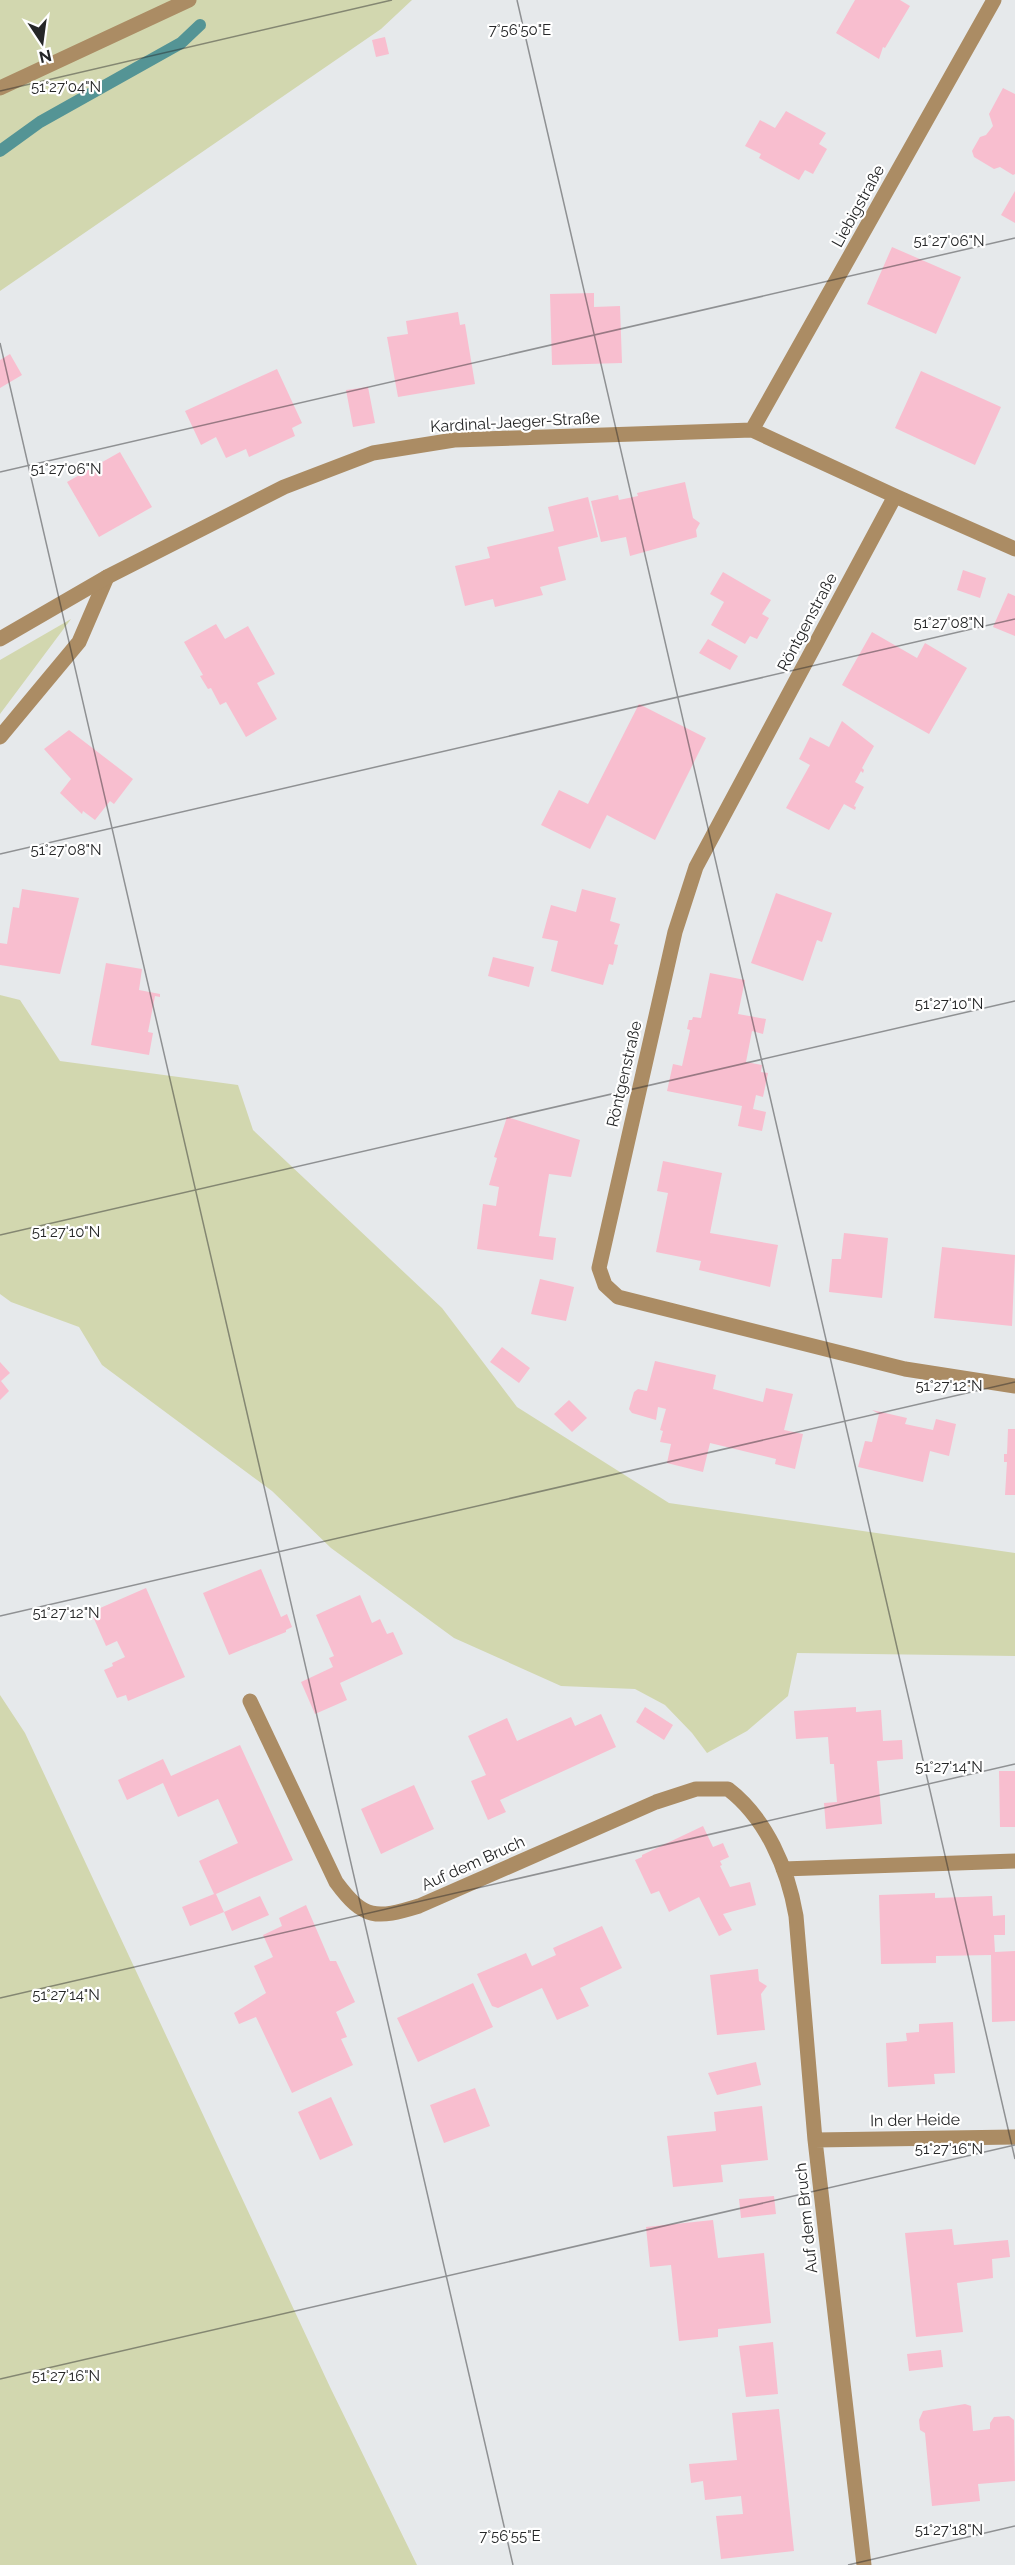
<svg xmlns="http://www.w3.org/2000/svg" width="1015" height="2565" font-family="Raleway,sans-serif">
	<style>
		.green { fill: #d2d7af }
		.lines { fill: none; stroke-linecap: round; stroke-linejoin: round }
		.stream { stroke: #549495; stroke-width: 12 }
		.building { fill: #f8becf }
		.lane { stroke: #ab8c64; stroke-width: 15 }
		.street { stroke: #ab8c64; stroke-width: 15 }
		.ticks { fill: none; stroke: #252627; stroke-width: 1.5; stroke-opacity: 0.45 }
		.labels { text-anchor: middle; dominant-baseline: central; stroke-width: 4.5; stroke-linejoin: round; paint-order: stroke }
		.street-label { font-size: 16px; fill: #252627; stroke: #fff }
		.ticks-label { font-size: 15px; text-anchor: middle; fill: #252627; stroke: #fff; stroke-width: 4.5; stroke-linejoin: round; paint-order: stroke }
	</style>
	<rect width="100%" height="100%" fill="#e6e9eb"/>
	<path class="green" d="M0,0h412l-31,29 -381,262z
		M71,619l-71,95v-54z
		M0,995l20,5 40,61 178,24 15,45 189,178 75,99 152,96 346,50v103l-218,-3 -9,43 -41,35 -40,22 -15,-20 -27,-28 -30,-16 -74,-3 -107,-48 -123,-90 -59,-57 -170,-126 -23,-38 -68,-25 -11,-8z
		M0,1695l25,38 305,654 87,178h-417z"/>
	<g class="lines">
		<path class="stream" d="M0,151l40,-29 141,-79 19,-18"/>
	</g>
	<path class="building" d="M855,0h45l10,6 -25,42 -2,-1 -4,12 -43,-26z
		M385,37l4,17 -13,3 -4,-17z
		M1003,88l12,6v80l-2,1 -13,-8 -6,2 -20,-12 -2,-6 8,-14 6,-2 7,-9 -4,-12z
		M786,111l40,22 -7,11 8,5 -14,25 -8,-4 -6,10 -40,-22 2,-4 -16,-8 15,-26 15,8z
		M1015,191v32l-14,-8z
		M892,247l69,30 -25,57 -69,-30z
		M594,293v14l26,-1 2,57 -70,2 -2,-71z
		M458,312l2,13 5,-1 10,60 -77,13 -11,-60 21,-3 -2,-13z
		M10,354l12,21 -22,13v-28z
		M277,369l25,54 -10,5 3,8 -46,21 -3,-8 -20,9 -10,-21 -15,8 -16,-34z
		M921,371l80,36 -26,58 -80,-37z
		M368,387l7,36 -22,4 -7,-37z
		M120,452l32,55 -53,30 -32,-55z
		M685,482l8,36 7,5 -4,7 1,7 -67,19 -4,-19 -25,5 -10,-41 27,-6 1,5 19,-4 -1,-3z
		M588,497l10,40 -40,10 8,33 -26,7 3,8 -48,12 -2,-8 -28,7 -10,-40 35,-8 -3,-11 67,-16 -6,-24z
		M963,570l23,8 -6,20 -23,-8z
		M723,572l48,28 -9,14 7,4 -12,21 -7,-3 -5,8 -34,-19 13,-23 -14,-8z
		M1008,593l7,3v40l-22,-9z
		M216,624l9,15 23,-13 27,48 -18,9 20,36 -31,18 -20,-35 -6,3 -9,-17 -3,1 -8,-13 3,-1 -19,-33z
		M872,632l45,26 8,-15 42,25 -38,66 -87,-49z
		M708,639l30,17 -8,14 -31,-17z
		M639,704l67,34 -51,102 -48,-25 -17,34 -49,-24 18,-35 29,14z
		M842,721l32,25 -12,22 2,2 -1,3 -2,-2 -6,11 9,5 -10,19 2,1 -1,3 -11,-6 -15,26 -43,-22 24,-43 -11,-6 11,-22 19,10z
		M69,730l64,49 -19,25 -4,-3 -15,19 -12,-9 -1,3 -22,-21 11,-14 -27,-30z
		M22,889l57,9 -19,76 -60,-9v-22l7,1 6,-37 6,1z
		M582,889l34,9 -6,23 10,3 -6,20 4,1 -5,20 -4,-1 -6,21 -52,-14 7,-30 -16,-3 9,-33 25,7z
		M776,893l56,20 -10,29 -5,-2 -14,41 -52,-18z
		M493,957l41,10 -5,20 -41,-11z
		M106,963l36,6 -3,21 21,4v3l-5,-1 -7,36 5,1 -4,22 -58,-10z
		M710,973l35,7 -7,34 28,5 -3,15 -11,-3 -6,31 16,3 -1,7 7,1 -5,24 -7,-2 -3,14 13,3 -4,19 -24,-5 4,-20 -75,-15 6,-27 9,2 8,-36 -3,-1 2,-9h3l1,-3 8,1z
		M507,1117l73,23 -9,37 -22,-3 -10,62 17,2 -3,22 -76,-11 6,-45 13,2 3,-19 -10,-2 8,-27 -3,-1z
		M663,1161l59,12 -12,60 68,12 -8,42 -71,-17 2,-9 -45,-9 12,-59 -11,-2z
		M844,1233l44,5 -6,60 -53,-6 3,-33h9z
		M942,1247l73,8 -3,71 -78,-8z
		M540,1279l34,8 -8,34 -35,-7z
		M502,1347l28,21 -11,15 -29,-21z
		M655,1361l61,14 -3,14 50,13 3,-14 27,6 -9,36 19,4 -8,35 -20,-5 1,-5 -66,-16 -7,29 -36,-9 4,-19 -11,-2 3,-11 -3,-1 6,-21 -8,-2 -2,13 -24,-7 -3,-4 5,-17 4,-3 9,2z
		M0,1362l10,11 -9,8 8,10 -9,9z
		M569,1400l18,18 -15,14 -18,-18z
		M872,1410l35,8 -2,6 28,6 3,-11 20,5 -7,32 -19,-5 -7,31 -65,-15 7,-26 7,1 7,-28z
		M1008,1429h7v66h-10l2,-33h-3v-8h3z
		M261,1569l20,48 6,-3 5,13 -6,3v2l-57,23 -26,-62z
		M146,1588l39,89 -57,24 -2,-6 -9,3 -13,-28 9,-4 -1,-3 13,-6 -8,-16 -11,5 -15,-34z
		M360,1595l12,28 8,-4 7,15 6,-2 10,22 -63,29 7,17 -32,14 -14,-32 32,-15 -4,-9 5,-2 -18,-41z
		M645,1707l28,18 -9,15 -28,-18z
		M856,1707v5l25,-2 2,31 19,-1 1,19 -26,2 5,63 -56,5 -2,-26 13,-1 -3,-38h-4l-2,-27 -32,2 -2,-28z
		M601,1714l15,33 -116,53 6,12 -18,8 -17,-39 15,-6 -18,-39 39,-18 10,23 54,-24 4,9z
		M240,1745l53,115 -77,34 8,18 -34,14 -8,-19 32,-13 -15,-33 39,-18 -20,-44 -40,18 -15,-34 -36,17 -9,-20 45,-21 8,17z
		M999,1771h16v56h-15z
		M414,1785l20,44 -53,25 -20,-45z
		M703,1826l10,21 10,-4 6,14 -9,4 2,4 -2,1 10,21 20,-5 6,23 -33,9 9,16 -13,6 -20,-39 -30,15 -10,-21 -8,3 -16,-34 7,-3v-2z
		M935,1893v5l57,-2 1,20 12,-1v20h-11l1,17 20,-1v70l-23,1 -1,-67 -55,1v7l-55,1 -2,-69z
		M260,1896l9,19 -37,16 -8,-19z
		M306,1905l24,56h6l19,41 -19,10 11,25 -6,2 12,26 -61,28 -36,-76 -17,7 -5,-11 32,-20 -12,-27 19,-9 -10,-22 19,-9 -3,-8z
		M602,1926l20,42 -42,20 9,18 -32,14 -15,-32 -44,20 -6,-2 -15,-32 49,-21 6,13 24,-11 -3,-7z
		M758,1969l1,12 8,5 -6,8 4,36 -48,5 -7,-60z
		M473,1983l20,44 -75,35 -21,-44z
		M953,2022l2,51 -21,1 1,10 -47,3 -2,-44 21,-2 -1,-8 13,-1v-8z
		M756,2062l5,23 -44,10 -9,-22z
		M475,2088l15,38 -46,17 -14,-38z
		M331,2097l22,48 -33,15 -22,-48z
		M762,2106l6,54 -47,5 2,17 -50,5 -6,-51 49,-5 -2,-19z
		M774,2196l2,18 -35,4 -2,-19z
		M713,2220l5,38 46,-5 7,70 -53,6v8l-39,4 -8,-76 -21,2 -4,-40z
		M952,2229l2,16 54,-5 2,17 -18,2 1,19 -36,5 6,49 -47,5 -11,-104z
		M773,2342l5,52 -32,3 -7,-51z
		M941,2350l2,17 -34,4 -2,-17z
		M965,2404l6,2 2,25 17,-2v-6l4,-6 15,-1 5,4 1,61 -37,3 2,17 -48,5 -7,-73 -5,-3 -1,-10 4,-9z
		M779,2409l15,142 -73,8 -5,-43 27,-2 -2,-18 -36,4 -2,-19 -12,2 -2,-19 48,-4 -5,-47z"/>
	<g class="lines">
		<path class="lane" d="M0,737l79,-95 28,-65"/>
		<path class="street" d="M0,88l189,-88
			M752,430l242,-430
			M895,496l-199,371 -21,65 -76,336 6,17 13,12 287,72 110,17
			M0,639l107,-62 177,-90 89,-34 81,-13 298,-10 143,66 120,53
			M250,1701l86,181c28,38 40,37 83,24l237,-104 40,-13h32c38,29 60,80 68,127l19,224 49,425
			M783,1869l232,-8
			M815,2140l200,-3"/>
	</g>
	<path class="ticks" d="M517,0l498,2159M0,91l392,-91M0,343l513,2222M0,472l1015,-234M0,854l1015,-235M0,1235l1015,-234M0,1616l1015,-234M0,1998l1015,-234M0,2379l1015,-234M848,2565l167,-39"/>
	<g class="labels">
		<g class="street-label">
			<text transform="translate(858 206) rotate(-61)">Liebigstraße</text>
			<text transform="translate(515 422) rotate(-3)">Kardinal-Jaeger-Straße</text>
			<text transform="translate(807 622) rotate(-62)">Röntgenstraße</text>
			<text transform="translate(624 1074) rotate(-77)">Röntgenstraße</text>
			<text transform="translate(473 1863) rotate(-24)">Auf dem Bruch</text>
			<text transform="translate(915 2120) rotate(-1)">In der Heide</text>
			<text transform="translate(806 2218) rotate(-96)">Auf dem Bruch</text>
		</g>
	</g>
	<g class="ticks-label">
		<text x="520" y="35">7°56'50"E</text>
		<text x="66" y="92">51°27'04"N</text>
		<text x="949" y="246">51°27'06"N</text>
		<text x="66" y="474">51°27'06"N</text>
		<text x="949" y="628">51°27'08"N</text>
		<text x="66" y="855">51°27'08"N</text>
		<text x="949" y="1009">51°27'10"N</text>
		<text x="66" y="1237">51°27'10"N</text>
		<text x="949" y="1391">51°27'12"N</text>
		<text x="66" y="1618">51°27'12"N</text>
		<text x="949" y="1772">51°27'14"N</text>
		<text x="66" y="2000">51°27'14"N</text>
		<text x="949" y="2154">51°27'16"N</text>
		<text x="66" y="2381">51°27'16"N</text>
		<text x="949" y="2535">51°27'18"N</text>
		<text x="510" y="2541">7°56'55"E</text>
	</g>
	<g transform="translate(42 42) rotate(167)" stroke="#ffffff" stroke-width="4.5" paint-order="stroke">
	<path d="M0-4.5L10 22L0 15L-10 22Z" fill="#252627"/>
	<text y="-9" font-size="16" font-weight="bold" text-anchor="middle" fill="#252627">N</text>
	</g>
</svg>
